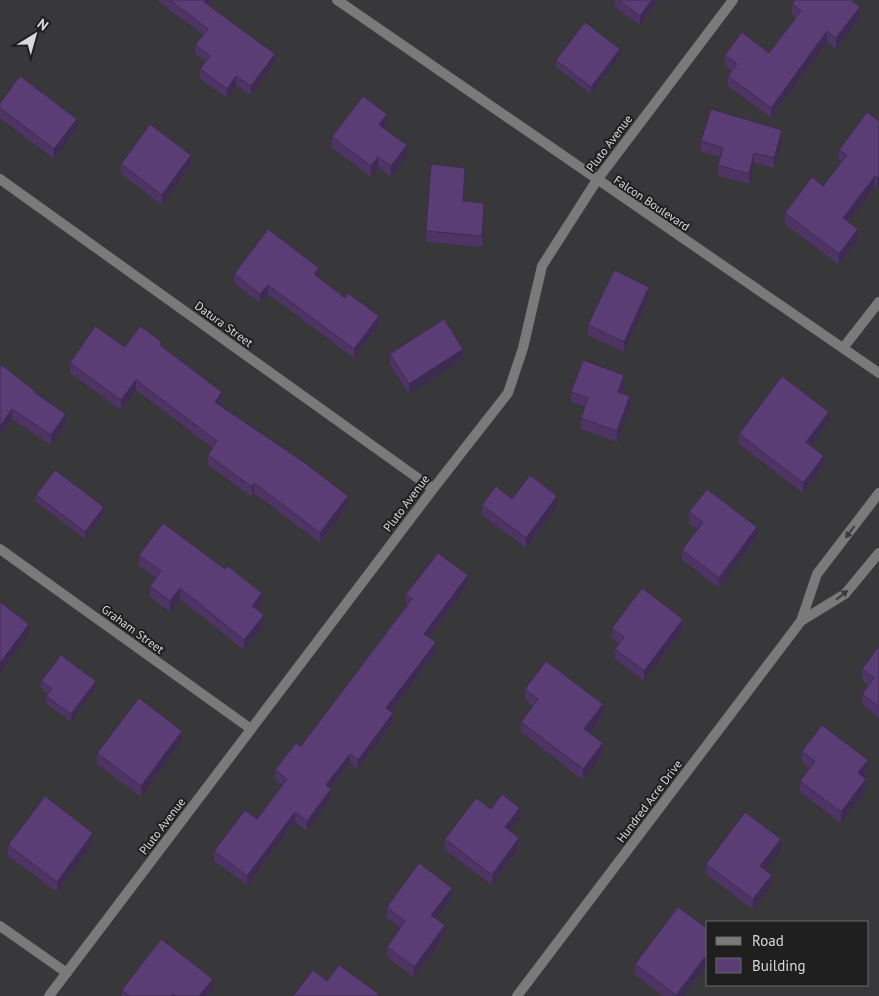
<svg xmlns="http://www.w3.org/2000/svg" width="879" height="996" font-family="'PT Sans',sans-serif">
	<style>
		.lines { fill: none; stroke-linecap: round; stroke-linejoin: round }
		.minor { stroke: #7a7a7b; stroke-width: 10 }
		.wall { fill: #4d3464 }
		.shaded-wall { fill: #3e2b51 }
		.building { fill: #593d74; stroke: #3e2b51 }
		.oneway { fill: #3a3a3b }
		.labels { text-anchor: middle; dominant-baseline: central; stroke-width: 4; stroke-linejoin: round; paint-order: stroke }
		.street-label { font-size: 12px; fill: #d9d8da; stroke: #1f1f20 }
	</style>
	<rect width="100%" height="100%" fill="#38373a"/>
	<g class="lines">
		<path class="minor" d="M337,0l542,373
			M0,179l433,310
			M843,348l36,-46
			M0,549l251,180
			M801,621l44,-27 34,-41
			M0,926l67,47
			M49,996l384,-507 75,-96 15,-45 19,-82 55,-86 136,-180
			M517,996l284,-375 16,-47 62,-81"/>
	</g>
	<path class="wall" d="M157,0h55l-3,5 66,58 -24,32 -15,-10 -9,13 -27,-19v-10l6,-7 -11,-8v-9l8,-10z
		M615,0h44l-19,25 -25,-18z
		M792,4l68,14 -24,31 -9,-7 -56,76 -43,-32v-10l4,-5 -7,-5v-11l44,-2 27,-35 -4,-4z
		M620,56l-29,38 -35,-27v-7z
		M0,103l77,26 -23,30 -54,-41z
		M879,121l-2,68 -2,-2 -27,35 10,18 -19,25 -54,-41v-11l38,-27 19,-24 -3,-2v-10z
		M387,124l-3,5 23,27 -16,21 -13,-10 -7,10 -39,-29v-11z
		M782,140l-8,28 -20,-5 -5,21 -31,-8v-11l3,-8 -20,-5v-11z
		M121,164l70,2 -29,39 -41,-31z
		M465,178l-1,23 20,13 -2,33 -56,-5v-11z
		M234,274l85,3 -1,1 61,47 -25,33 -86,-64 -8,9 -26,-20z
		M649,297l-25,55 -36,-17v-10z
		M125,347h37l60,55 -3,3 129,101 -28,37 -66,-50 -2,4 -44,-32v-10l5,-7 -77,-58 -15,20 -51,-37v-10z
		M390,354l73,5 -54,35 -19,-30z
		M0,368l35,25 31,31 -15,21 -39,-26 -12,16z
		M624,386l-2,7 8,14 -13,35 -36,-13v-11l4,-11 -14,-5v-10z
		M829,422l-18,24 13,20 -21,27 -64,-49v-10z
		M36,495l68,19 -19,25 -49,-37z
		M512,499l45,8 -31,41 -44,-33v-10z
		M689,512l68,25 -38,51 -37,-28v-10l16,-21 -9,-6z
		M139,555l123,49 -4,6 6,16 -20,24 -64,-51 -10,13 -20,-15v-11l6,-8 -17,-12z
		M468,585l-39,52 7,15 -45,60 2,11 -35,46 -8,-6 -19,25v10l-24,33 -12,-9 -48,63 -33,-24v-10l43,-32 25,-34 -7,-5v-10l26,-24 106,-141 -1,-1v-10z
		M612,628l71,2 -39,51 -29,-22v-10l4,-6 -7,-5z
		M879,646v72l-17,-14v-10l6,-9 -6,-5v-11z
		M41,681l55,7 -25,34 -25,-19v-7l2,-2 -7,-6z
		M525,689l78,26 -14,18 14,21 -20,26 -62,-48v-10l12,-16 -8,-7z
		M182,741l-41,56 -44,-33v-11z
		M802,751l66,19 -4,7 2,13 -25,33 -41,-31v-11l10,-13 -8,-6z
		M491,809l29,9 -10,13 9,17 -27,37 -47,-35v-11z
		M93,844l-36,48 -49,-36v-11z
		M781,850l-16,20 7,15 -19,25 -47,-36v-10z
		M452,898l-16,21 9,17 -31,41 -27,-20v-10l14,-19 -14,-10v-11z
		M635,964h73l-25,32h-20l-28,-21z
		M213,989l-6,7h-85v-6z"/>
	<path class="shaded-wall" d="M206,0h6l-8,11v-9z
		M652,0h7l-19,25v-9z
		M860,7v11l-24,31v-11z
		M827,31v11l-56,76v-10z
		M620,49v7l-29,38v-7z
		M275,54v9l-24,32v-9z
		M236,76v9l-9,13v-9z
		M387,114v10l-8,11v-10z
		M77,119v10l-23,30v-10z
		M782,130v10l-8,28v-10z
		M407,145v11l-16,21v-11z
		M754,153v10l-5,21v-10z
		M191,155v11l-29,39v-10z
		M378,157v10l-7,10v-11z
		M465,168v10l-2,34v-11z
		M875,176v11l-32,42v-11z
		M879,176v11l-2,2v-11z
		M484,203v11l-2,33v-11z
		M858,229v11l-19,25v-11z
		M319,268v9l-5,7v-10z
		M268,285v9l-8,9v-9z
		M649,287v10l-25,55v-10z
		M379,316v9l-25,33v-9z
		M463,349v10l-54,35v-10z
		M624,375v11l-6,17v-11z
		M136,380v10l-15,20v-10z
		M222,392v10l-7,10v-10z
		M630,396v11l-13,35v-11z
		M12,409v10l-12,16v-9z
		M829,412v10l-23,31v-11z
		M66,414v10l-15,21v-10z
		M824,456v10l-21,27v-10z
		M254,483v10l-2,4v-10z
		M348,496v10l-28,37v-10z
		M557,496v11l-31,41v-10z
		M104,507v7l-19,25v-7z
		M757,527v10l-38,51v-10z
		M468,575v10l-44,58v-9z
		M180,588v11l-10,13v-11z
		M262,593v11l-10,13v-11z
		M264,615v11l-20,24v-10z
		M683,619v11l-39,51v-10z
		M29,624v10l-29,39v-10z
		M436,642v10l-50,66v-10z
		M96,681v7l-25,34v-8z
		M603,704v11l-19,25v-11z
		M393,713v10l-35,46v-9z
		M182,731v10l-41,56v-11z
		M603,743v11l-20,26v-11z
		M350,754v9l-24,31v-9z
		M868,760v10l-10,14v-11z
		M866,779v11l-25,33v-11z
		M331,789v9l-24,33v-10z
		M520,808v10l-15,20v-11z
		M295,812v10l-48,63v-9z
		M93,833v11l-36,48v-10z
		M519,838v10l-27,37v-10z
		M781,839v11l-21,27v-11z
		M772,875v10l-19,25v-11z
		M452,888v10l-21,28v-11z
		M445,925v11l-31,41v-10z
		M708,953v11l-25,32h-7z
		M213,979v10l-6,7h-8z"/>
	<path class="building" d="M170,0h36l-2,2 71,52 -24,32 -15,-10 -9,13 -27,-20 10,-13 -15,-11 13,-16z
		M618,0h34l-12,16z
		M795,0h56l9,7 -24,31 -9,-7 -56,77 -43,-32 9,-12 -12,-9 17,-23 27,21 32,-42 -9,-7z
		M585,22l35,27 -29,38 -35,-27z
		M20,76l57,43 -23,30 -54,-41v-5z
		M363,96l24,18 -8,11 28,20 -16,21 -13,-9 -7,9 -39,-29z
		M711,109l71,21 -8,28 -20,-5 -5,21 -31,-9 5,-17 -22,-7z
		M867,112l12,9v55l-2,2 -2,-2 -32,42 15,11 -19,25 -54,-41 27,-36 11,9 24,-31 -8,-5z
		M150,124l41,31 -29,40 -41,-31z
		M431,164l34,4 -2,33 21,2 -2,33 -56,-5z
		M268,229l51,39 -5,6 31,24 3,-5 31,23 -25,33 -86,-64 -8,9 -26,-20z
		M614,270l35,17 -25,55 -36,-17z
		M444,319l19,30 -54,35 -19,-30z
		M95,326l30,21 15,-21 22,16 -2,3 62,47 -7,10 90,61 43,33 -28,37 -66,-50 -2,4 -44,-32 9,-14 -81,-61 -15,20 -51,-37z
		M583,360l41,15 -6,17 12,4 -13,35 -36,-13 7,-20 -17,-6z
		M2,365l33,26 -1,1 32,22 -15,21 -39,-26 -12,17v-58z
		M782,376l47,36 -23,30 18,14 -21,27 -64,-49z
		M55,470l49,37 -19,25 -49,-37z
		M530,475l27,21 -31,42 -44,-33 14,-19 16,13z
		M707,489l50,38 -38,51 -37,-28 21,-28 -14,-10z
		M163,523l62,46 3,-3 34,27 -10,13 12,9 -20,25 -64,-52 -10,13 -20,-15 11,-15 -22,-16z
		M438,553l30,22 -44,59 12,8 -50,66 7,5 -35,47 -8,-6 -24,31 5,4 -24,32 -12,-9 -48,64 -33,-25 31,-41 12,9 30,-40 -12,-9 21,-27 5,3 111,-147 -6,-5z
		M642,588l41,31 -39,52 -29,-22 9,-12 -12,-9z
		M0,602l29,22 -29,39z
		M879,646v61l-17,-13 12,-16 -12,-9z
		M61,655l35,26 -25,33 -25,-18 6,-7 -11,-8z
		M546,661l57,43 -19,25 19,14 -20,26 -62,-47 17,-23 -13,-10z
		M139,698l43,33 -41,55 -44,-33z
		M822,725l46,35 -10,13 8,6 -25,33 -41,-31 15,-20 -13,-10z
		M502,794l18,14 -15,19 14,11 -27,37 -47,-36 31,-41 15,11z
		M45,796l48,37 -36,49 -49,-37z
		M745,812l36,27 -21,27 12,9 -19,24 -47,-35z
		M419,863l33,25 -21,27 14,10 -31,42 -27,-20 18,-26 -18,-14z
		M678,907l30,22v24l-32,42 -41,-31z
		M161,939l52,40 -14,17h-23l-3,-2 -1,2h-42l-8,-6z
		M339,965l40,29 -2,2h-84l20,-26 14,11z"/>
	<defs><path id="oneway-solid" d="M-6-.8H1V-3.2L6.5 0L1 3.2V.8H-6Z" transform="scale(1.25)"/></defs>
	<g class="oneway">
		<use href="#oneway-solid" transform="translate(850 532) rotate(127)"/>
		<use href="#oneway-solid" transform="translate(842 595) rotate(-39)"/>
	</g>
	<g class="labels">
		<g class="street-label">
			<text transform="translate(609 143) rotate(-53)">Pluto Avenue</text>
			<text transform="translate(652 203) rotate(34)">Falcon Boulevard</text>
			<text transform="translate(224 324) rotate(36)">Datura Street</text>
			<text transform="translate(406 503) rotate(-53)">Pluto Avenue</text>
			<text transform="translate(133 629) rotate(36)">Graham Street</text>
			<text transform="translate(649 801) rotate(-53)">Hundred Acre Drive</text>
			<text transform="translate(162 826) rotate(-53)">Pluto Avenue</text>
		</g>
	</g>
	<rect x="706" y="921" width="162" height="65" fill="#1f1f20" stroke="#69696a"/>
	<rect x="716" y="937" width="25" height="8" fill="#7a7a7b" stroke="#69696a"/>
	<text x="752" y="946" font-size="15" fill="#d9d8da">Road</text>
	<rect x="716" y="958" width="25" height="15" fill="#593d74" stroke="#69696a"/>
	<text x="752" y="971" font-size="15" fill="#d9d8da">Building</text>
	<g transform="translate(35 35) rotate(37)" stroke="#1f1f20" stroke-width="4" paint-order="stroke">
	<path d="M0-4L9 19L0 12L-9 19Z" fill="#d9d8da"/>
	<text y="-8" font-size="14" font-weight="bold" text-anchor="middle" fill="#d9d8da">N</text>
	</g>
</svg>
